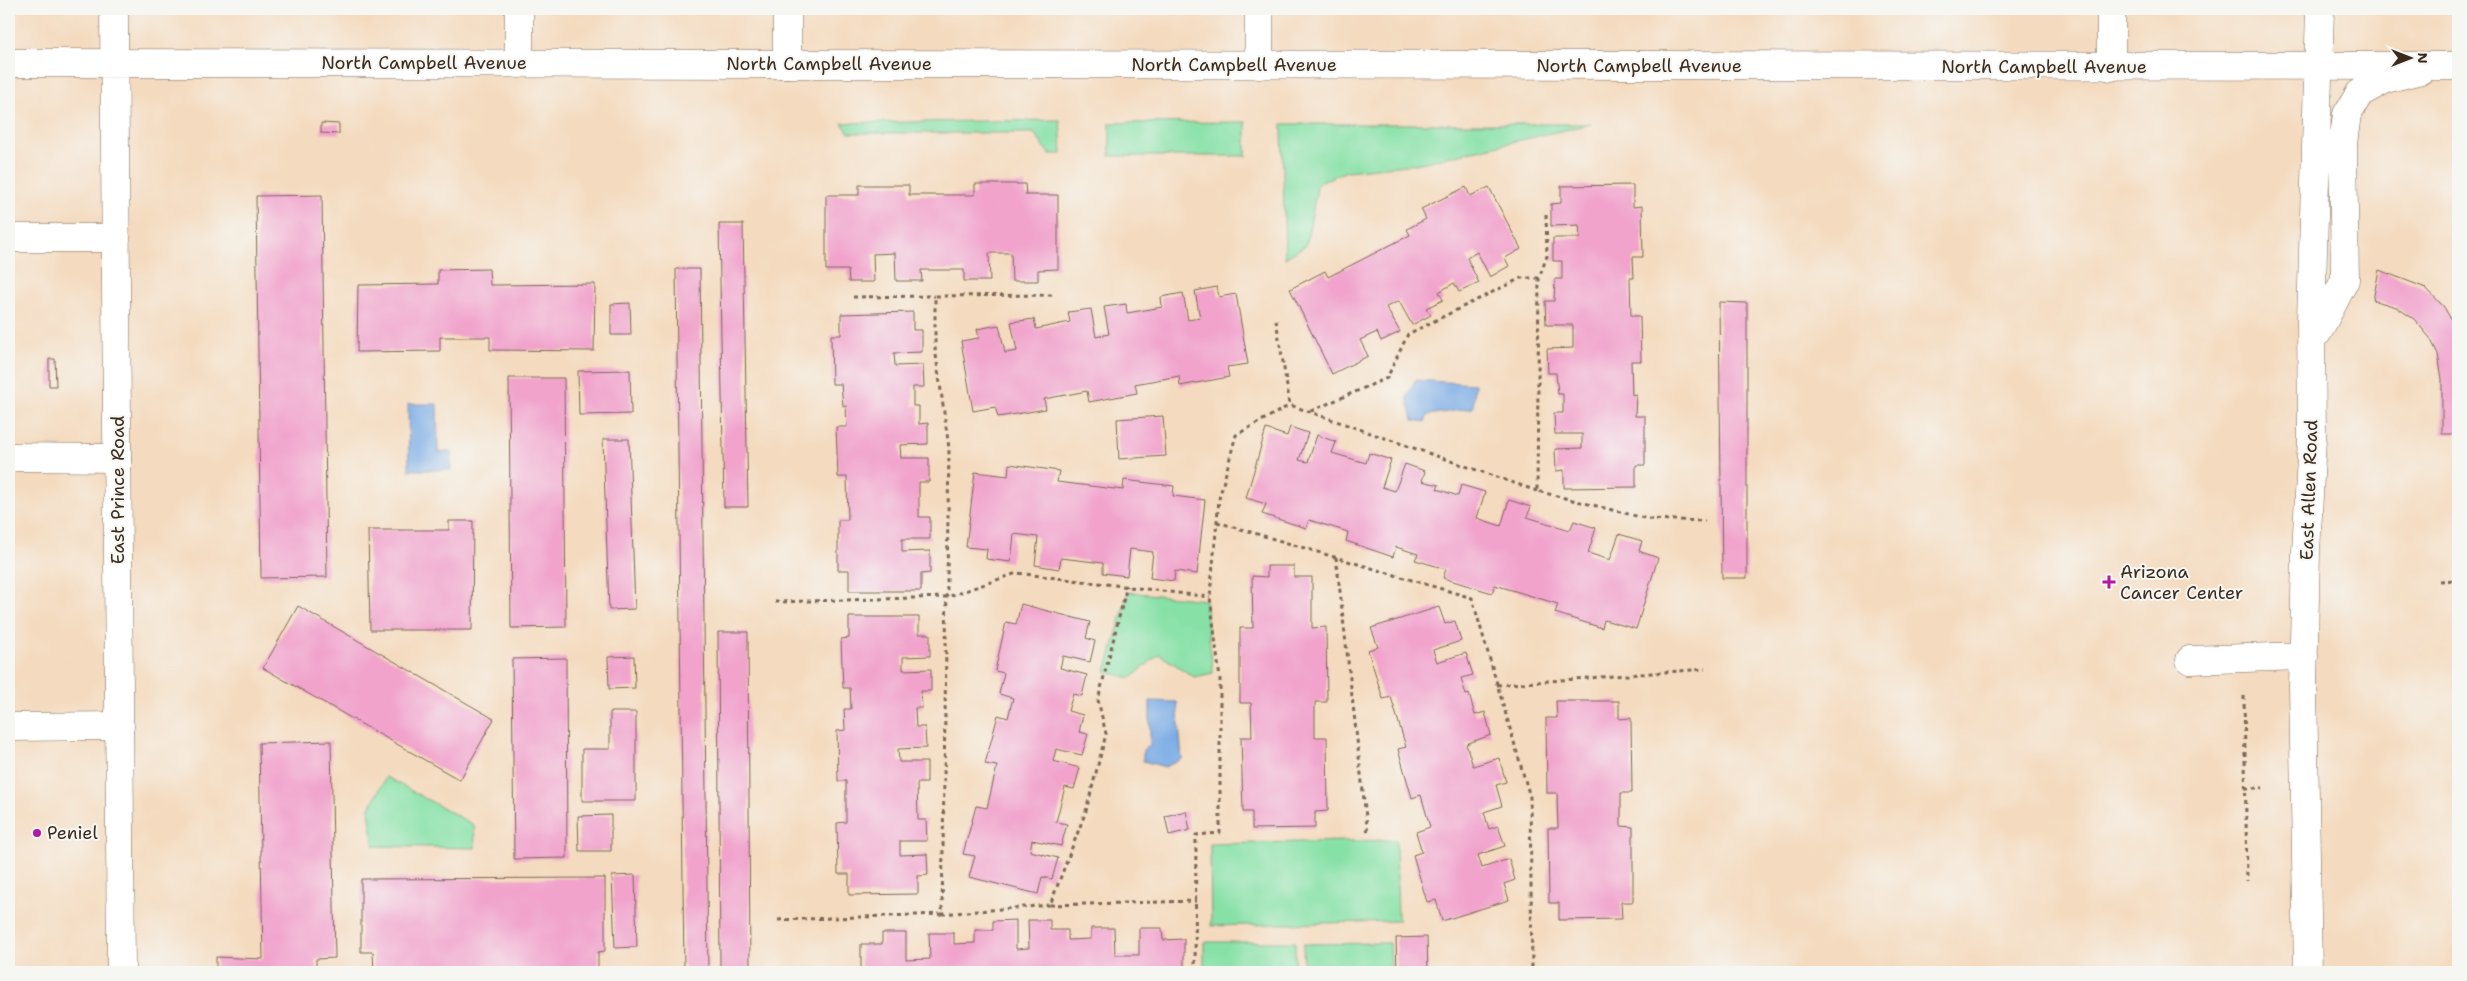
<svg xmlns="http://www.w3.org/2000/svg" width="2467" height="981" font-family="'Shantell Sans',sans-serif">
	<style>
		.green { fill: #87e1a7; stroke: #618662 }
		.water { fill: #7aabe5; stroke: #5a6a82 }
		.building { fill: #f1a3cc }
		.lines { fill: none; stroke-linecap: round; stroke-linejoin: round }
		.minor-casing { stroke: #7c6856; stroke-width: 29 }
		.major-casing { stroke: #7c6856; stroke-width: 29 }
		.path { stroke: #7c6856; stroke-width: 3; stroke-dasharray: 4 4; stroke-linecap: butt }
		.minor { stroke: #fff; stroke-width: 28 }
		.major { stroke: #fff; stroke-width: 28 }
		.poi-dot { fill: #b5179e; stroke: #f6f6f2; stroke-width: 2 }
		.labels { text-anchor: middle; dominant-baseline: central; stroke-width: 4; stroke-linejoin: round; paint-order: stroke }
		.street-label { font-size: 18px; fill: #3b2a1e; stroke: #f6f6f2 }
		.poi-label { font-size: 18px; fill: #3b2a1e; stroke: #f6f6f2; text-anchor: start }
	</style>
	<rect width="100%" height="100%" fill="#f6f6f2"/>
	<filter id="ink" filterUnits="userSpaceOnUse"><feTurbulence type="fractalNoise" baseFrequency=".02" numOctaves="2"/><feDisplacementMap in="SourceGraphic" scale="10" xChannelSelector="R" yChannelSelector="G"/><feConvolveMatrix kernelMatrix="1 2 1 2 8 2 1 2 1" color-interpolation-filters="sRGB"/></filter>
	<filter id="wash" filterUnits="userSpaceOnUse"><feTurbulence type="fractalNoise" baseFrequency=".0096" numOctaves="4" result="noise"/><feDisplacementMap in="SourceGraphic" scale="20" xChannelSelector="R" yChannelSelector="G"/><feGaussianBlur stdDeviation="1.12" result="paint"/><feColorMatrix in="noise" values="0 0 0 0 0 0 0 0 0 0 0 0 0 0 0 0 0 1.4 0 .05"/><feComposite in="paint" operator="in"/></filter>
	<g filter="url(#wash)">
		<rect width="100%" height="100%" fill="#f4dabe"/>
		<path class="green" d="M1060,120l2,34h-13l-15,-21h-185l-7,-10z
			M1246,122v34h-136v-33z
			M1282,124h309l-175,40 -69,7 -29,12 -12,62 -21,13z
			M1128,592l77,8 8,73 -19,4 -35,-23 -28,24 -25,-6z
			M386,777l88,48 1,23 -101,-2 -5,-37z
			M1396,840l2,81 -187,5 -1,-82z
			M1204,942h91v30h-91z
			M1390,943l1,29h-87l-1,-28z"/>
		<path class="water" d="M1415,380l60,4 -2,24 -45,7 -3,7 -12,-2 -6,-22z
			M408,404h29l1,48h13v18h-42z
			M1150,701l27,1 5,57 -17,8 -22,-6v-11l7,-5z"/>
		<g id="blocks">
			<path class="building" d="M321,123l18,1v10l-18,-1z
				M975,184h50l1,11h32v74l-20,1v11h-26l-1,-28h-22l1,28h-26v-11h-43l1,11h-26l-1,-28 -22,1 1,28h-25l-1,-12h-22v-75h33v-10h50v10h66z
				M1633,185v22l9,-1 1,51h-10l1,21h-4l1,38h9l1,45h-10l1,34 4,-1 -1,22h10v49h-9v22l-72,1v-18l-8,1 -1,-22 27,-1v-14h-27l-1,-21h9v-19h-5l-2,-21h-8l-1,-24 26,-1v-23h-27l-1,-24h9l1,-22h7v-18h-9v-23h27l-1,-13 -28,1v-22l10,-1v-17z
				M1466,187l4,9 19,-9 32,62 -16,9 4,8 -19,11 -13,-25 -10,6 12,25 -20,9 -5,-9 -15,9 4,8 -17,8 5,7 -19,10 -13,-24 -13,6 14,25 -19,9 -4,-9 -17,8 8,16 -36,18 -42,-85 35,-18 3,6 82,-42 -3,-6 19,-10 -5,-10z
				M322,195l5,382 -66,1 -5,-382z
				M719,224h24l5,283h-24z
				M489,269l1,16 105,-1 -1,67 -104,-1v-13h-50v14l-83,1 1,-67 80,-1v-14z
				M676,269h24l8,703h-24z
				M2379,270l47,18 18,19 14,25v102h-16v-55l-4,-25 -8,-16 -16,-19 -18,-12 -23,-7z
				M1217,287l2,10 17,-3 12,70 -21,3 2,10 -49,9 -1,-10 -44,8 2,9 -48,9 -2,-11 -43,8 2,10 -48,8 -3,-10 -22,4 -12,-70 18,-3 -2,-9 22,-4 6,28 12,-2 -6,-29 23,-3 2,10 34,-7 -2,-10 23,-3 5,28 13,-3 -5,-27 22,-3 1,9 35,-6 -1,-10 22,-4 5,27 12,-2 -5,-27z
				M1719,302l28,1v275h-25z
				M630,303l1,32h-20v-31z
				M913,312v18h9v22l-28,1 1,13 28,-1 1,22h-11v19h6v18l9,-1v21l-28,1 1,13h28v24h-10v35h11v22h-28v13l28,-1v22l-9,1v17h-72v-21h-11v-50h10l-1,-43h-9l-2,-50h11l-1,-21h-3l-2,-22h-9l-1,-49h10v-21z
				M49,359h6l1,27h-7z
				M630,370l1,44 -52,1 -1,-44z
				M509,378h55l2,249 -55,1z
				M1163,416l3,40 -47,3 -2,-40z
				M1290,427l18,6 -9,27 9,2 9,-27 19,7 -4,11 34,10 3,-10 22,7 -9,27 13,4 10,-27 20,7 -3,10 17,4 -2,4 21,7 3,-11 24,7 -8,26 24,8 8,-26 22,7 -4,10 43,13 4,-9 22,7 -8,25 22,7 9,-26 23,7 -3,10 19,7 -22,71 -32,-9 -2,8 -47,-15 3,-9 -63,-19 -3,8 -49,-15 3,-9 -31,-9 3,-6 -22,-7 -3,10 -47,-16 2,-9 -39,-12 -3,8 -44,-14 4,-10 -20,-6 20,-69 21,7z
				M603,439h26l6,170 -26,1z
				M1009,464l50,7 -2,11 66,8 1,-10 50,6 -1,10 32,4 -8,74 -22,-3 -1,10 -24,-3 3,-26 -23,-3 -3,27 -24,-3v-10l-42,-5 -2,11 -24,-4 3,-28 -24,-3 -3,28 -25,-3 1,-10 -21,-2 9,-75 33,4z
				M449,521h24l-1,109h-102l-2,-100h81z
				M1267,566h27v11h18v51l14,-1 1,75h-12v35h12l1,74 -13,1v16l-63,1v-17h-9l-2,-75h11l-1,-34h-11v-75h13l-1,-52 15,1z
				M1021,604l69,18 -4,16 9,3 -5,21 -27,-6 -3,12 27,7 -5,21 -9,-2 -5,17 15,4 -4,17 9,2 -6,21 -26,-6 -3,12 27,7 -6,21 -9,-2 -9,35 11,2 -6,22 -29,-6 -2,11 28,7 -6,21 -10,-2 -4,17 -69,-17 6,-21 -12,-2 13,-48 11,2 10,-42 -12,-2 13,-49 10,3 5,-20 -14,-4 5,-21 -9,-2 11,-49 10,2z
				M298,606l196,113 -34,61 -197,-112z
				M1439,607l6,17 10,-3 6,20 -28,9 4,12 29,-9 7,22 -12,3 5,17 3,-1 6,21 10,-3 6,23 -25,9 7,22 26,-8 7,24 -10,3 6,21 -18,6 5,17 9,-3 7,20 -27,9 4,13 27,-9 6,21 -11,4 5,16 -67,21 -6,-21 -9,2 -14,-47 9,-3 -6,-20 14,-5 -9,-32 -9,3 -14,-49 8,-2 -15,-50 -8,2 -15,-49 10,-3 -7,-19z
				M849,617h70v17h11v22l-27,1v13l28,-1v22h-10l1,17h-7l1,19h9l1,21 -28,1 1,13h28v21h-10l1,37h8l1,21h-27v14l27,-1 1,21 -10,1v18l-69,1v-21h-11l-1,-51 9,-1v-41h-8l-1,-50 8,-1 -1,-21h7l-1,-21h-7l-2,-49 8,-1z
				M718,632h30l2,340h-30z
				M634,656l1,32 -26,1 -1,-32z
				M566,658l1,200 -53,1 -2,-200z
				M1556,701h63v18l12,-1 1,75h-11v33l12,1v75h-12l1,17 -63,1v-17h-10l-1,-75h10l-1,-35h-10l-1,-75h11z
				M610,712h26v89h-54v-52h28z
				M331,741l4,217 -19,1v13h-100v-15l47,2 -4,-216z
				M1186,811l4,19 -21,5 -4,-19z
				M611,815v36h-32l-1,-35z
				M635,875l2,72 -22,1 -3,-72z
				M605,878v73l-7,1v20h-224l-1,-20h-12v-73z
				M1016,920v29l13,-1 -1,-28h22v10h18v10l23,-1v-11h23l1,27h24v-27h23l1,12 21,-1v33h-323v-28h21v-11h24v27l24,-1 -1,-26h25v11l21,-1v-13h18v-9z
				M1427,937l1,35h-31l-1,-34z"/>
		</g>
	</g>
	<g filter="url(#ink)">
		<use href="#blocks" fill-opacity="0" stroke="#7c6856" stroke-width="1"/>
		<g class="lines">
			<defs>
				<path id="minor" d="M787,9v55
					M1259,9v56
					M2111,9v58
					M519,64v-55
					M9,238h107
					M2318,332l27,-52 -2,-136 4,-30 13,-21 26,-14 35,-9
					M9,457l108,1
					M2190,660l114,-4
					M9,727l111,-1
					M2308,972l-5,-286 3,-134 6,-114 -1,-118 9,-311"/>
				<path id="major" d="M114,9l7,963
					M9,63l2449,3"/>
			</defs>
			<use href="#minor" class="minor-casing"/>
			<use href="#major" class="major-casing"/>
			<path class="path" d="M1546,215l1,41 -8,22 -2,213 111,28 57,2
				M853,297l82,-1
				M1276,320l14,85 247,86
				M1311,411l76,-33 21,-44 113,-56h18
				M1217,522l255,76 58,199 2,175
				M1336,557l32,278
				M2440,581l18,-1
				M775,602l172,-5 70,-24 193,24
				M1497,685l208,-16
				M2244,696l3,185
				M2245,788h18
				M1050,905l146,-4
				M942,914l108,-9 36,-94 20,-77 -8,-34 29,-114
				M778,920l164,-6 7,-466 -14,-100v-52l120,-1
				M1195,972l1,-137 24,-2v-154l-10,-82 9,-98 17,-64 54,-30"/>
			<use href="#minor" class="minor"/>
			<use href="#major" class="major"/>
		</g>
	</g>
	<g class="poi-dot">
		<path d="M2106.5 574.5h5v5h5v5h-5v5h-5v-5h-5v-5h5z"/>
		<circle cx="37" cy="833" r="5"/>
	</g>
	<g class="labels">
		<g class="street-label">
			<text x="424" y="63">North Campbell Avenue</text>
			<text x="829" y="64">North Campbell Avenue</text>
			<text x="1234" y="65">North Campbell Avenue</text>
			<text x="1639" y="66">North Campbell Avenue</text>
			<text x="2044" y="67">North Campbell Avenue</text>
			<text transform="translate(118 490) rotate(-90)">East Prince Road</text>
			<text transform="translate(2309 490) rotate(-88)">East Allen Road</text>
		</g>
		<g class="poi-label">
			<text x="2120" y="572">Arizona<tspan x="2120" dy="21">Cancer Center</tspan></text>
			<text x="47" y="833">Peniel</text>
		</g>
	</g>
	<rect width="2467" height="981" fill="none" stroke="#f6f6f2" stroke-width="30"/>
	<g transform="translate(2410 58) rotate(90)" stroke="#f6f6f2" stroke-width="4" paint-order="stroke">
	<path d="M0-4L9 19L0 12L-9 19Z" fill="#3b2a1e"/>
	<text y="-8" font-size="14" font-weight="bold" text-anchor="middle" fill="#3b2a1e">N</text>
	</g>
</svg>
